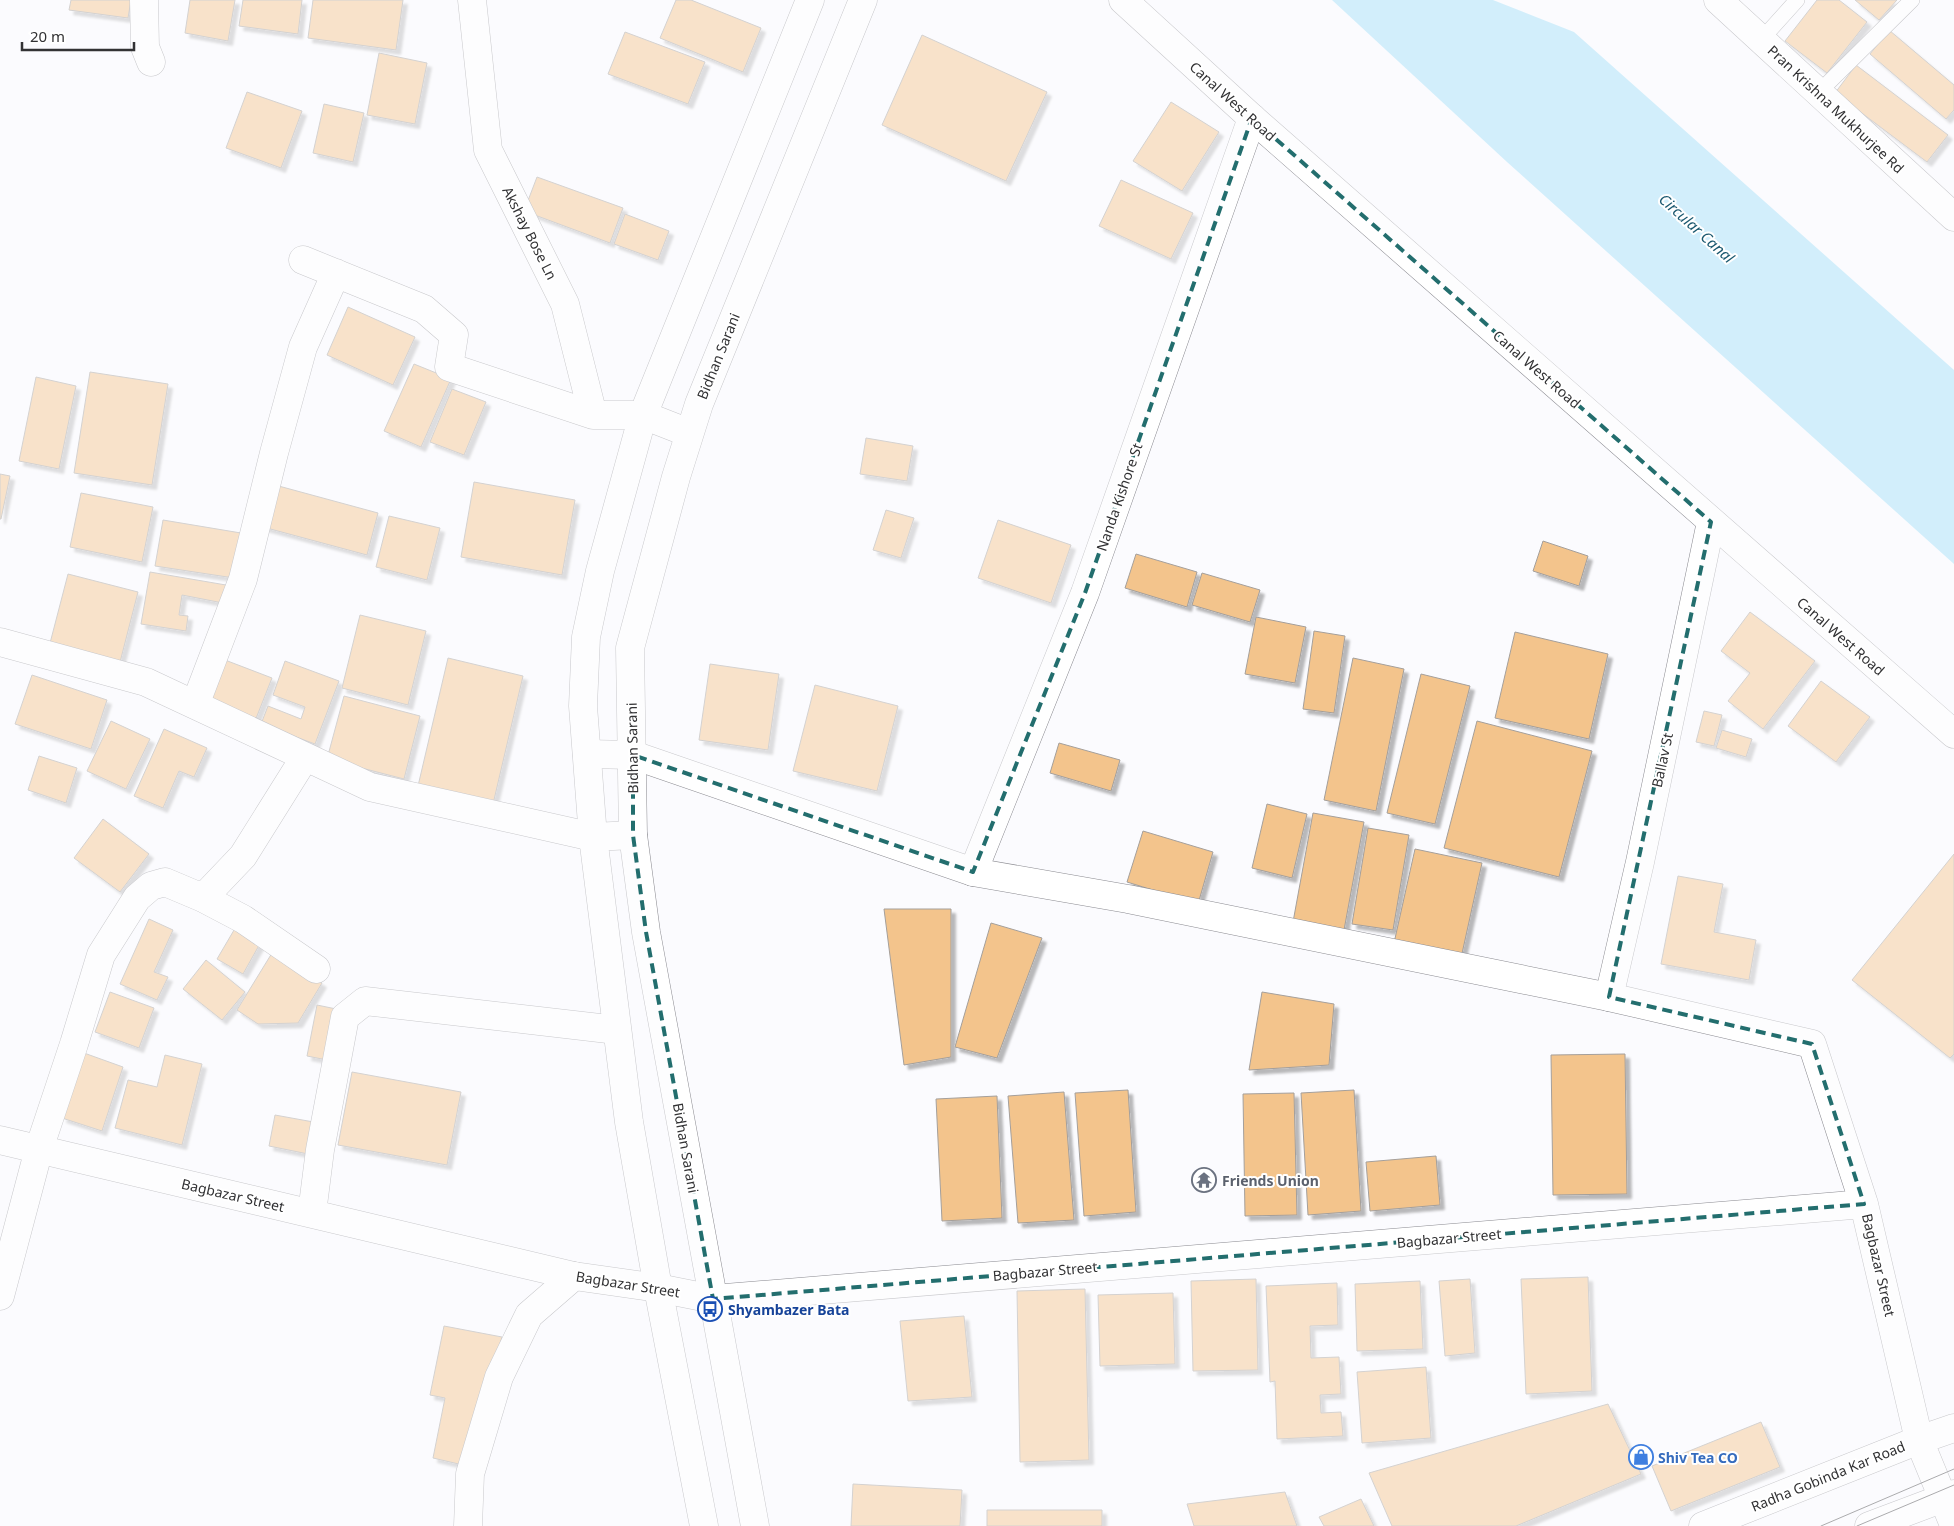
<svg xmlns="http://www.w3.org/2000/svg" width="1954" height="1526" font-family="'Noto Sans',sans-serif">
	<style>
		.water { fill: #a1def9 }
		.building { fill: #f3c48c; stroke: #a49f9b; filter: url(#shadow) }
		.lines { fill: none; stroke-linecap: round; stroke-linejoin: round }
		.lane-casing { stroke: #8b8b91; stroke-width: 16 }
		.street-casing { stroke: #8b8b91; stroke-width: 29 }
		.secondary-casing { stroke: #8b8b91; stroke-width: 29 }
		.primary-casing { stroke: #8b8b91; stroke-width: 29 }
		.lane { stroke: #fff; stroke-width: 15 }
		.street { stroke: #fff; stroke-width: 28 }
		.secondary { stroke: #fff; stroke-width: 28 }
		.primary { stroke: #fff; stroke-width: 28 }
		.tram { stroke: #4a4a4d; stroke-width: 1 }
		.marked { fill: none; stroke: #236e6e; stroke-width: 4; stroke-dasharray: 10 6; stroke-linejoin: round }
		.labels { text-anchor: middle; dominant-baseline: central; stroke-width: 4; stroke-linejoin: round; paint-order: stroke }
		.street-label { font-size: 14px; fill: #323234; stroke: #fff }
		.worship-label { font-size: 14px; font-weight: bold; fill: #5b616d; stroke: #fff; text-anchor: start }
		.transit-label { font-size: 14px; font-weight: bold; fill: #164399; stroke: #fff; text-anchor: start }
		.shop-label { font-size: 14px; font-weight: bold; fill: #366cbe; stroke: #fff; text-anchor: start }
		.water-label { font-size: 15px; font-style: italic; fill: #1a586f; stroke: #fff }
	</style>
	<defs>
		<filter id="shadow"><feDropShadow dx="4.5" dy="4.5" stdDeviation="1" flood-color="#0004"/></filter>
	</defs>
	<rect width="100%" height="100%" fill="#fbfbfe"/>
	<path class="water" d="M1332,0h161l81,32 380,338v194l-447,-402z"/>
	<path class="building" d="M71,0h60l-3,18 -59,-8z
		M190,0h45l-7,41 -43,-8z
		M243,0h59l-4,34 -59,-8z
		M313,0h90l-7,50 -88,-12z
		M676,0h15l70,28 -18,44 -83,-34z
		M1817,0h22l28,22 -40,51 -42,-32z
		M1855,0h42l-18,20z
		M1889,30l65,55v25l-8,9 -76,-65z
		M625,32l80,30 -17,42 -80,-30z
		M922,35l125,57 -41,89 -124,-56z
		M379,53l48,10 -12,61 -48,-9z
		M1856,65l92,70 -21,27 -92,-69z
		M247,92l55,19 -21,57 -55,-20z
		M1171,102l48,30 -37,59 -49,-30z
		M324,104l40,9 -11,49 -40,-9z
		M537,177l86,31 -13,35 -86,-32z
		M1121,180l72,33 -22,46 -72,-33z
		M625,214l44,17 -11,29 -44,-16z
		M348,307l67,30 -22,48 -66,-30z
		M414,364l37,15 -30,68 -37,-16z
		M90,372l78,12 -16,101 -78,-12z
		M36,377l40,9 -17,83 -40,-8z
		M452,389l34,13 -22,53 -34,-13z
		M866,438l47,8 -6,35 -47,-7z
		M0,474l10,2 -9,43h-1z
		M474,482l101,18 -13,75 -101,-18z
		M275,485l103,28 -11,42 -104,-28z
		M81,493l72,14 -11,55 -72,-15z
		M886,510l28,8 -13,40 -28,-8z
		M389,516l51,12 -13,52 -51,-13z
		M163,520l78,13 -7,45 -79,-12z
		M998,520l73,25 -20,58 -73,-25z
		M1543,541l45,15 -9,30 -46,-15z
		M1136,554l61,18 -10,35 -62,-19z
		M150,572l76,13 -3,18 -41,-8 -3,20 9,1 -2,15 -45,-7z
		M1202,573l58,17 -10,32 -58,-17z
		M68,574l70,18 -19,74 -70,-19z
		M1750,612l65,49 -52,68 -35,-28 22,-28 -29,-22z
		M360,615l66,16 -18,74 -66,-17z
		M1256,617l50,10 -11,56 -50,-9z
		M1314,631l31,5 -11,77 -31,-4z
		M1515,632l93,22 -19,85 -94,-21z
		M448,658l75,18 -30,128 -75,-18z
		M1353,658l51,11 -28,142 -52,-11z
		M225,660l47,18 -19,48 -46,-18z
		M285,661l54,20 -24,63 -54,-20 7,-18 33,13 4,-12 -32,-12z
		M710,664l69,10 -11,76 -69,-10z
		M1421,674l49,12 -35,138 -48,-11z
		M32,675l75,25 -16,49 -76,-25z
		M1821,681l49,36 -34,45 -48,-36z
		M815,685l83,21 -21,85 -84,-20z
		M344,696l76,20 -16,63 -77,-20z
		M1704,711l18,4 -8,31 -18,-4z
		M111,721l39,18 -24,50 -39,-18z
		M1477,721l115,30 -33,126 -115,-29z
		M164,729l43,19 -13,29 -15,-6 -16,37 -29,-12z
		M1722,730l30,9 -6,18 -30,-9z
		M1059,743l61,17 -9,31 -61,-18z
		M39,756l38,12 -11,35 -38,-13z
		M1267,804l40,10 -15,64 -40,-10z
		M1313,813l51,9 -20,108 -51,-8z
		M103,819l46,35 -29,38 -46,-34z
		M1368,828l41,7 -16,95 -41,-6z
		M1143,831l70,21 -15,52 -71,-22z
		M1415,849l67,14 -21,95 -67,-15z
		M1954,854v200l-4,4 -98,-78z
		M1678,876l45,8 -9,48 42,8 -7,40 -88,-16z
		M884,909h67v148l-47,8z
		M149,919l24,11 -19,42 14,5 -11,23 -37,-16z
		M991,923l51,15 -45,120 -42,-11z
		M237,925l25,15 -19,34 -26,-15z
		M272,953l50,30 -24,40 -40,1 -21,-14z
		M206,960l39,32 -23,28 -39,-31z
		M110,992l44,16 -15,40 -44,-16z
		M1262,992l72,12 -5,61 -80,5z
		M317,1005l24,5 -9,51 -25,-5z
		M84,1053l39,14 -21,64 -40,-13z
		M1625,1054l2,140 -74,1 -2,-140z
		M165,1055l37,9 -20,81 -67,-17 13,-48 29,7z
		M352,1072l109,20 -14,73 -109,-20z
		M1128,1090l8,122 -52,4 -9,-123z
		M1354,1090l7,121 -53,4 -7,-122z
		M1064,1092l10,128 -56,3 -10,-127z
		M1294,1093l3,122 -52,1 -2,-122z
		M997,1096l5,122 -60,3 -6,-122z
		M275,1115l44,8 -6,32 -44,-9z
		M1436,1156l4,49 -70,6 -4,-49z
		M1588,1277l4,114 -66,3 -5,-115z
		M1256,1279l2,91 -65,1 -2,-90z
		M1470,1279l5,74 -30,3 -6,-75z
		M1420,1281l3,68 -66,2 -2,-67z
		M1337,1283l1,42 -28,1 1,32 28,-1 2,37 -21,1 1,18 20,-1 2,24 -66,3 -2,-58 -5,1 -4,-96z
		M1085,1289l4,171 -69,2 -3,-171z
		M1173,1293l2,71 -75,2 -2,-71z
		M964,1316l8,81 -64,4 -8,-80z
		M444,1326l58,11 -39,128 -30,-7 12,-60 -15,-3z
		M1426,1367l5,71 -69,5 -5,-71z
		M1608,1404l33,70 -125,52h-124l-23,-53z
		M1761,1422l19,45 -109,44 -19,-45z
		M853,1484l109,6 -2,36h-109z
		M1285,1492l12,34h-103l-7,-22z
		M1361,1499l13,27h-50l-5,-9z
		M987,1510h115v16h-115z"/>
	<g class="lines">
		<defs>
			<path id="lane" d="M1761,40l36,-40
				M1819,92l93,-92"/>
			<path id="street" d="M144,0l1,47 6,15
				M472,0l16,150 77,154 28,111h50l46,18
				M303,260l121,49 30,26 -5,32 144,48
				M0,642l146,40 224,105 223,50 40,-2
				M195,705l48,-126 31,-126 29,-106 33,-74
				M973,872l112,-279 167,-475
				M203,898l40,-42 62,-99
				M1609,997l31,-135 71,-340
				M312,1213l8,-63 25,-133 20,-16 252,29
				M0,1296l39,-147 35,-105 27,-89 36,-57 14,-12 14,-4 38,16 40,21 73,50
				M468,1526l2,-52 29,-97 30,-62 45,-39"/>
			<path id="secondary" d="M1123,0l129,118 702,616
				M1718,0l236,217
				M587,754l46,1 340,117 155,27 481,98 203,47 52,160 55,236 35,85
				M0,1140l574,136 84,12 55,11 1151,-95"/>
			<path id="primary" d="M704,1526l-46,-238 -29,-166 -36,-285 -10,-131 3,-69 14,-66 43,-156 167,-415
				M755,1526l-109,-594 -13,-97 -3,-187 46,-171 23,-73 164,-404
				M1703,1526l216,-86 35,-12
				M1869,1526l85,-32"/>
		</defs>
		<use href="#lane" class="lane-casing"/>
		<use href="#street" class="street-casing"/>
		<use href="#secondary" class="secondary-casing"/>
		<use href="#primary" class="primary-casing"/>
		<use href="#lane" class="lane"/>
		<use href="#street" class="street"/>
		<use href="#secondary" class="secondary"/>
		<use href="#primary" class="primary"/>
		<path class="tram" d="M1821,1526l133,-57
			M1857,1526l97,-41"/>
	</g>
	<path d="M0 0H1954V1526H0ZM1252,118l459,404 -102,475 203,47 52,160 -1151,95 -67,-367 -13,-97v-80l340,117 112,-279z" fill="#fbfbfe" fill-opacity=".55" fill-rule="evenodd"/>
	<path class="marked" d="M1252,118l459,404 -102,475 203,47 52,160 -1151,95 -67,-367 -13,-97v-80l340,117 112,-279z"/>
	<defs>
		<symbol id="temple-ring" viewBox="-11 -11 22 22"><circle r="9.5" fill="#fff" stroke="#6b7280" stroke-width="1.5"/><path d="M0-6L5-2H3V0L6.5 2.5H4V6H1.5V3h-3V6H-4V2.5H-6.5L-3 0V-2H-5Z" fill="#6b7280"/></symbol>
		<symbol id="bus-ring" viewBox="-11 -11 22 22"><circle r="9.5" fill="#fff" stroke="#1a4fb4" stroke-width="1.5"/><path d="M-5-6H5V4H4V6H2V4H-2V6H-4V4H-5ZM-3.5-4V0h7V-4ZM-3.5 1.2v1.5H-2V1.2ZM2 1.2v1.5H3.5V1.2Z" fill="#1a4fb4"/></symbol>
		<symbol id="shop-ring" viewBox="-11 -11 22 22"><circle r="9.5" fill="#fff" stroke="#3f7fe0" stroke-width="1.5"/><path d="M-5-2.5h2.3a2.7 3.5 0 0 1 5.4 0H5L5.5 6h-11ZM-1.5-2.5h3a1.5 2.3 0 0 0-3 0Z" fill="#3f7fe0"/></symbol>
	</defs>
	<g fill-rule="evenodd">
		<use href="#temple-ring" x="1190" y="1166" width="28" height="28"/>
		<use href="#bus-ring" x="696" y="1295" width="28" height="28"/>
		<use href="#shop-ring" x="1627" y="1443" width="28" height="28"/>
	</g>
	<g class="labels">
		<g class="street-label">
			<text transform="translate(1233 101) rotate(42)">Canal West Road</text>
			<text transform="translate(1836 109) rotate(43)">Pran Krishna Mukhurjee Rd</text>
			<text transform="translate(530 233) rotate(63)">Akshay Bose Ln</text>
			<text transform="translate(718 356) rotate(-68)">Bidhan Sarani</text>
			<text transform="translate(1537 369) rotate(41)">Canal West Road</text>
			<text transform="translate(1119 497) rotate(-71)">Nanda Kishore St</text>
			<text transform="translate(1841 636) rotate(41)">Canal West Road</text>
			<text transform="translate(632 748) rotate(-91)">Bidhan Sarani</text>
			<text transform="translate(1662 760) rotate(-78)">Ballav St</text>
			<text transform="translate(686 1148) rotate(80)">Bidhan Sarani</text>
			<text transform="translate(233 1195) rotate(13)">Bagbazar Street</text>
			<text transform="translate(1449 1238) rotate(-5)">Bagbazar Street</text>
			<text transform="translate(1879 1265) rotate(77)">Bagbazar Street</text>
			<text transform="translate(1045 1271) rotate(-5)">Bagbazar Street</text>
			<text transform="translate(628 1284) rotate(9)">Bagbazar Street</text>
			<text transform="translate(1828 1476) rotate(-22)">Radha Gobinda Kar Road</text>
		</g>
		<g class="worship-label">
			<text x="1222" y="1180">Friends Union</text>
		</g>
		<g class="transit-label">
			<text x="728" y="1309">Shyambazer Bata</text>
		</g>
		<g class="shop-label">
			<text x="1658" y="1457">Shiv Tea CO</text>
		</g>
		<g class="water-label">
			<text transform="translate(1697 228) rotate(42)">Circular Canal</text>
		</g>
	</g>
	<path d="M22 42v8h112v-8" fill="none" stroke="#323234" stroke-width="2.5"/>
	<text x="30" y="42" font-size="15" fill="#323234" stroke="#ffffff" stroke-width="4" paint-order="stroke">20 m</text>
</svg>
